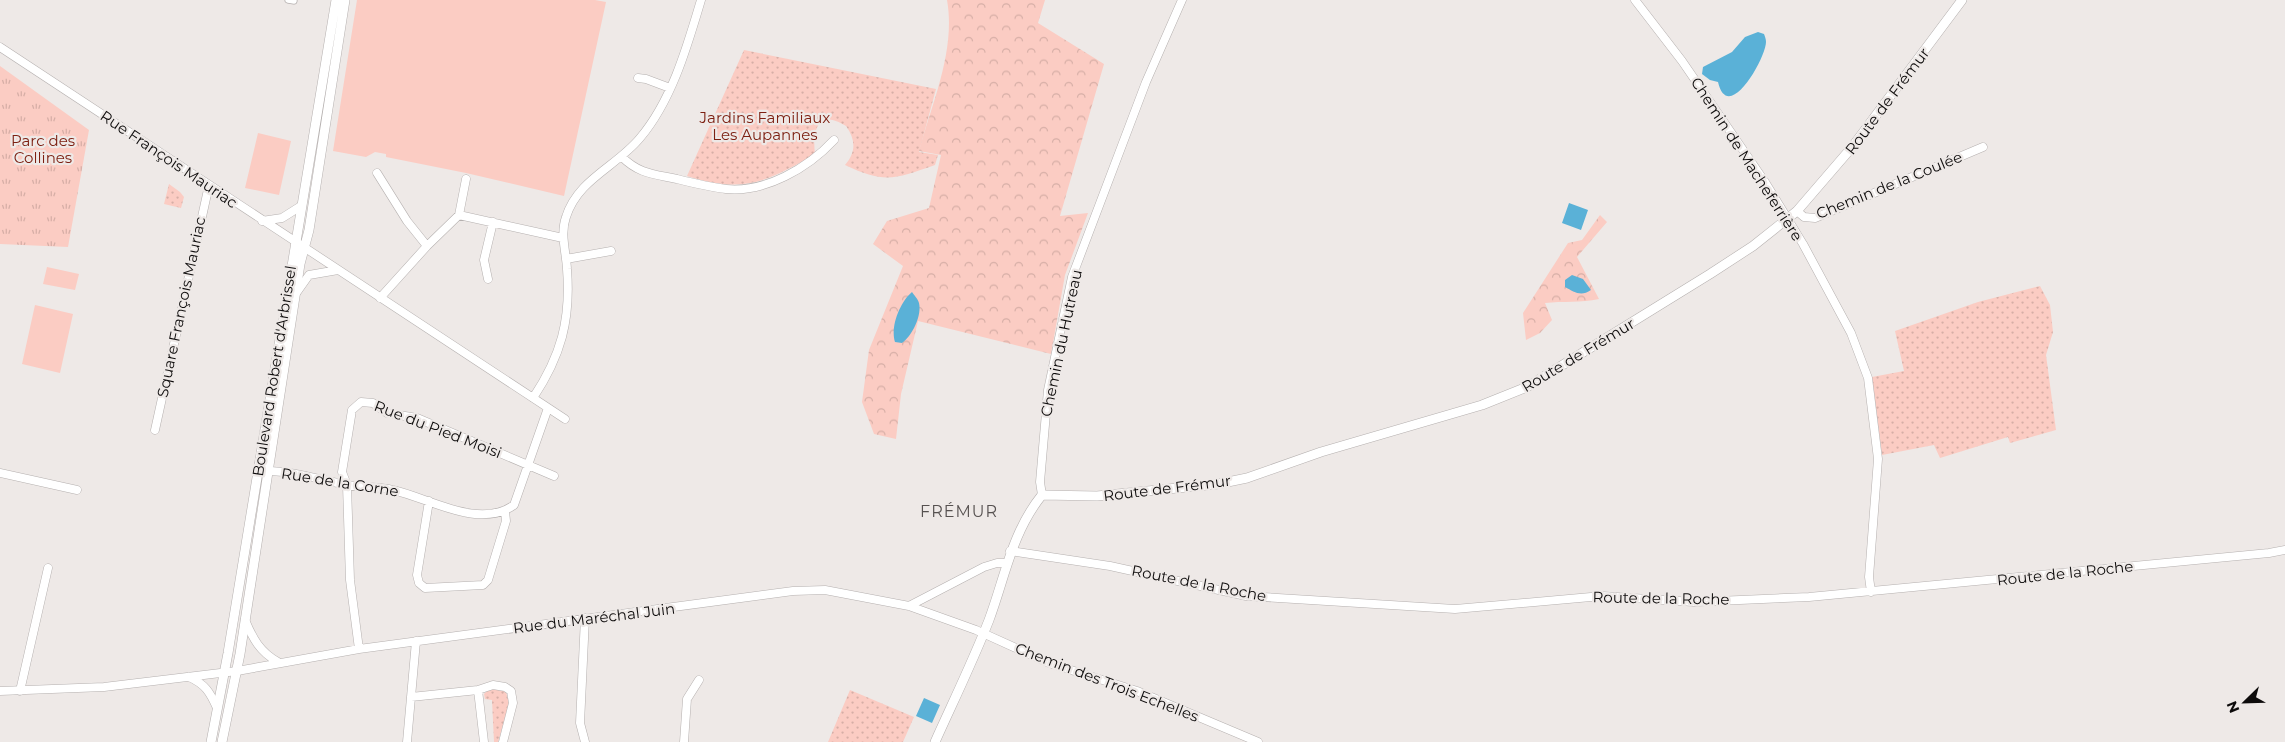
<svg xmlns="http://www.w3.org/2000/svg" width="2285" height="742" font-family="Montserrat,sans-serif">
	<style>
		.grass { fill: url(#grass-dots) }
		.forest { fill: url(#forest-crowns) }
		.park { fill: url(#park-tufts) }
		.pitch { fill: #fbccc3 }
		.water { fill: #5ab1d7 }
		.lines { fill: none; stroke-linecap: round; stroke-linejoin: round }
		.pedestrian-casing { stroke: #b5b0af; stroke-width: 7 }
		.minor-casing { stroke: #b5b0af; stroke-width: 9 }
		.tertiary-casing { stroke: #b5b0af; stroke-width: 10 }
		.pedestrian { stroke: #fff; stroke-width: 5.5 }
		.minor { stroke: #fff; stroke-width: 8 }
		.tertiary { stroke: #fff; stroke-width: 9 }
		.labels { text-anchor: middle; dominant-baseline: central; stroke-width: 4.5; stroke-linejoin: round; paint-order: stroke }
		.street-label { font-size: 15px; fill: #0d0b0b; stroke: #eee9e7 }
		.park-label { font-size: 15px; fill: #7d2012; stroke: #eee9e7 }
		.neighbourhood-label { font-size: 16px; letter-spacing: 1px; fill: #565150; stroke: #eee9e7 }
	</style>
	<defs>
		<pattern id="grass-dots" width="8" height="8" patternUnits="userSpaceOnUse" patternTransform="scale(1.25)"><rect width="8" height="8" fill="#fbccc3"/><path d="M2 2h.1M6 6h.1" fill="none" stroke="#d6aea6" stroke-width="1.8" stroke-linecap="round"/></pattern>
		<pattern id="forest-crowns" width="20" height="18" patternUnits="userSpaceOnUse" patternTransform="scale(1.25)"><rect width="20" height="18" fill="#fbccc3"/><path d="M2 6a3 3 0 1 1 6 0M12 15a3 3 0 1 1 6 0" fill="none" stroke="#d6aea6"/></pattern>
		<pattern id="park-tufts" width="24" height="20" patternUnits="userSpaceOnUse" patternTransform="scale(1.25)"><rect width="24" height="20" fill="#fbccc3"/><path d="M3 7l-1-3M5 7V3M7 7l1-3M15 17l-1-3M17 17v-4M19 17l1-3" fill="none" stroke="#d6aea6"/></pattern>
	</defs>
	<rect width="100%" height="100%" fill="#eee9e7"/>
	<path class="grass" d="M744,50l192,39 -17,63 19,3 -3,10c-40,14 -50,19 -90,0 11,-13 11,-25 1,-39 -28,-17 -34,4 -31,28 -48,28 -73,40 -128,22z
		M169,184l11,8 4,5 -3,11 -17,-4z
		M2040,286l10,19 3,27 -7,23 10,75 -46,13 -2,-6 -68,21 -6,-13 -52,10 -10,-78 32,-6 -9,-40 83,-29z
		M498,689l8,3 3,11 -10,36 -1,3h-4l-2,-42 -7,-1 -1,-5 4,-4z
		M850,690l64,27 -11,25h-75z"/>
	<path class="forest" d="M947,0h98l-7,23 66,41 -44,152 28,-3 -23,62 -14,79 -133,-33 -17,73 -5,45 -22,-5 -12,-32 7,-52 34,-84 -30,-22 14,-23 42,-13 12,-53 -22,-4c13,-48 37,-101 28,-151z
		M1600,215l7,7 -30,35 22,42c-18,4 -36,2 -54,4l7,17 -12,13 -14,7 -3,-27 45,-70 14,-3z"/>
	<path class="park" d="M0,66l89,64 -21,117 -68,-3z"/>
	<path class="pitch" d="M357,0h238l11,2 -42,194 -98,-23 -80,-16v-3l-11,-2 -9,5 -33,-6z
		M258,133l33,8 -12,54 -34,-7z
		M47,267l32,7 -4,16 -32,-6z
		M35,305l38,9 -13,59 -38,-9z"/>
	<path class="water" d="M1758,32l6,2c1,3 2,5 2,8 0,16 -38,83 -48,40l-8,-2 -8,-6 1,-7 29,-15 13,-15z
		M1569,203l19,7 -7,20 -19,-7z
		M1572,275l11,4 8,11c-10,7 -17,2 -26,-3v-7z
		M912,292c2,3 6,7 7,11 3,13 -7,33 -17,40l-7,-1c-5,-15 5,-40 17,-50z
		M924,698l16,7 -8,18 -16,-7z"/>
	<g class="lines">
		<defs>
			<path id="pedestrian" d="M288,0l6,1"/>
			<path id="minor" d="M1635,0l47,61 83,121 38,62 48,89 17,45 10,81 -9,118 2,15
				M0,47l565,372
				M638,78l8,1 24,9
				M622,157c17,17 32,17 55,22 16,4 32,8 49,10 39,4 82,-21 108,-49
				M377,173l30,48 20,25
				M1797,211l7,6 11,1 168,-71
				M459,215l7,-36
				M262,221l20,-3 19,-12
				M566,259l45,-8
				M488,279l-4,-19 9,-38
				M297,292l12,-17 29,-5
				M380,298l47,-52 32,-31 104,23
				M533,398c28,-42 38,-78 34,-129 -1,-18 -7,-35 -1,-52 12,-38 50,-50 74,-79 32,-38 47,-91 61,-138
				M155,430l54,-245
				M267,471c27,0 53,9 80,14 15,3 31,1 46,5 36,8 86,40 121,15l34,-97
				M0,473l77,17
				M1042,495l-2,-13 8,-92 24,-113 74,-195 36,-82
				M429,501l-12,74 2,8 6,5 58,-3 5,-5 18,-59 -1,-10
				M1010,551l100,15 136,30 209,13 147,-13 92,6 115,-5 460,-44 16,-3
				M909,606l75,-39 13,-4h9
				M585,618l-5,105 5,19
				M245,620c8,19 15,32 33,42
				M359,649l-9,-69 -3,-95 -5,-13 10,-62 9,-8 12,1 14,10 30,5 137,58
				M189,677c16,7 21,15 28,31
				M478,690l6,52
				M0,691l104,-4 133,-16 122,-22 434,-58 32,-1 84,16 67,24 73,33 88,28 121,51
				M20,691l28,-123
				M411,697l67,-7 15,-5 12,2 6,4 2,12 -10,39
				M407,742l9,-101
				M684,742l3,-43 12,-19"/>
			<path id="tertiary" d="M211,742l17,-89 108,-653
				M222,742l18,-88 60,-390 9,-34 36,-230
				M935,742c18,-40 38,-81 54,-122 16,-43 23,-88 53,-125l55,1 121,-12 29,-6 74,-26 161,-47 45,-18 183,-113 43,-28 44,-35 56,-65 109,-146"/>
		</defs>
		<use href="#pedestrian" class="pedestrian-casing"/>
		<use href="#minor" class="minor-casing"/>
		<use href="#tertiary" class="tertiary-casing"/>
		<use href="#pedestrian" class="pedestrian"/>
		<use href="#minor" class="minor"/>
		<use href="#tertiary" class="tertiary"/>
	</g>
	<g class="labels">
		<g class="street-label">
			<text transform="translate(1887 101) rotate(-53)">Route de Frémur</text>
			<text transform="translate(169 159) rotate(34)">Rue François Mauriac</text>
			<text transform="translate(1747 159) rotate(57)">Chemin de Macheferrière</text>
			<text transform="translate(1889 185) rotate(-22)">Chemin de la Coulée</text>
			<text transform="translate(181 307) rotate(-78)">Square François Mauriac</text>
			<text transform="translate(1061 343) rotate(-78)">Chemin du Hutreau</text>
			<text transform="translate(1578 355) rotate(-31)">Route de Frémur</text>
			<text transform="translate(274 371) rotate(-81)">Boulevard Robert d'Arbrissel</text>
			<text transform="translate(438 429) rotate(21)">Rue du Pied Moisi</text>
			<text transform="translate(340 482) rotate(9)">Rue de la Corne</text>
			<text transform="translate(1167 488) rotate(-7)">Route de Frémur</text>
			<text transform="translate(2065 573) rotate(-6)">Route de la Roche</text>
			<text transform="translate(1199 583) rotate(11)">Route de la Roche</text>
			<text transform="translate(1661 598) rotate(1)">Route de la Roche</text>
			<text transform="translate(594 618) rotate(-7)">Rue du Maréchal Juin</text>
			<text transform="translate(1107 682) rotate(21)">Chemin des Trois Echelles</text>
		</g>
		<g class="park-label">
			<text x="765" y="117">Jardins Familiaux<tspan x="765" dy="17">Les Aupannes</tspan></text>
			<text x="43" y="140">Parc des<tspan x="43" dy="17">Collines</tspan></text>
		</g>
		<g class="neighbourhood-label">
			<text x="959" y="511">FRÉMUR</text>
		</g>
	</g>
	<g transform="translate(2245 702) rotate(247)" stroke="#eee9e7" stroke-width="4" paint-order="stroke">
	<path d="M0-4L9 19L0 12L-9 19Z" fill="#0d0b0b"/>
	<text y="-8" font-size="14" font-weight="bold" text-anchor="middle" fill="#0d0b0b">N</text>
	</g>
</svg>
